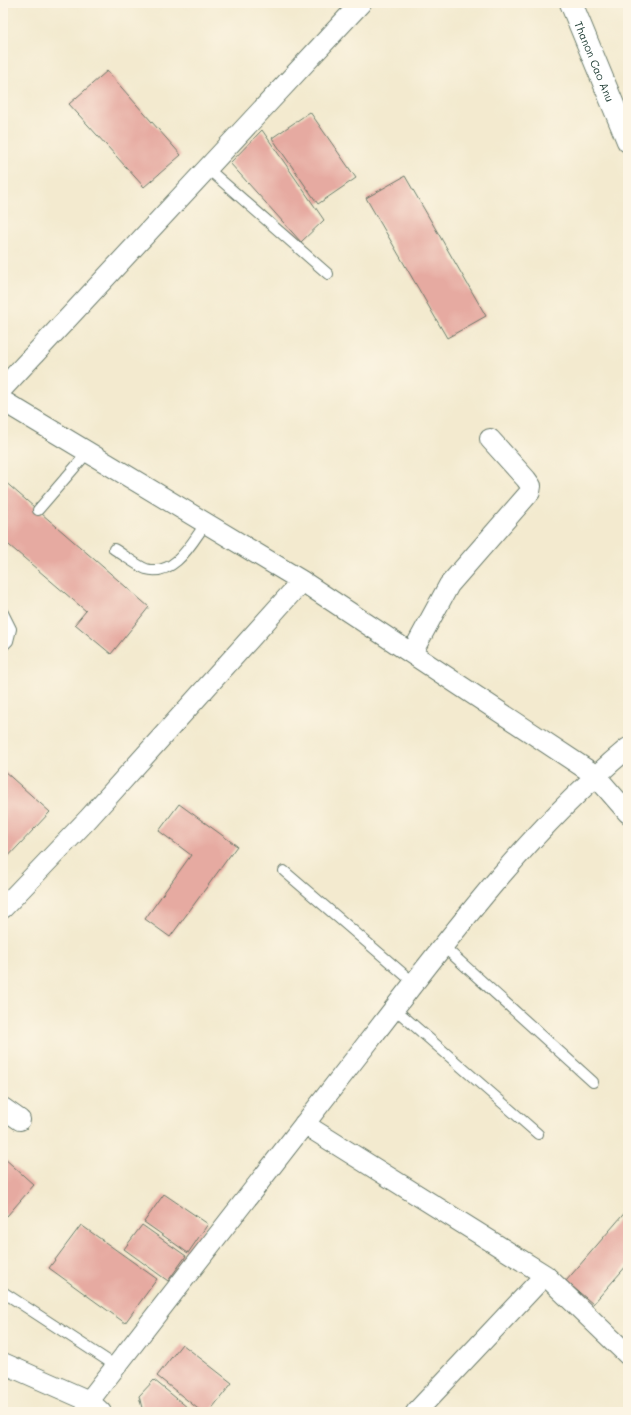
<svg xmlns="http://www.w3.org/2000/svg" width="631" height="1415" font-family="Mali,sans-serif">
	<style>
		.building { fill: #e6aaa1 }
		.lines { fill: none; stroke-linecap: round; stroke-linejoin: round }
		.lane-casing { stroke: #697a6a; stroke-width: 12 }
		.street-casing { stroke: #697a6a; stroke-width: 22 }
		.primary-casing { stroke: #697a6a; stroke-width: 24 }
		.lane { stroke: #fff; stroke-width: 10 }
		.street { stroke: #fff; stroke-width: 20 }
		.primary { stroke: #fff; stroke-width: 22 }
		.labels { text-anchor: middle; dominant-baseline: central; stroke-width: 4; stroke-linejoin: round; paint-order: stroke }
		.street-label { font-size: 11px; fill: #1f3d34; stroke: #fcf5e5 }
	</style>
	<rect width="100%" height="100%" fill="#fcf5e5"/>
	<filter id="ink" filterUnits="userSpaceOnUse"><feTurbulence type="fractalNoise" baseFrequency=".025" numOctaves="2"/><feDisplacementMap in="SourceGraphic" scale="8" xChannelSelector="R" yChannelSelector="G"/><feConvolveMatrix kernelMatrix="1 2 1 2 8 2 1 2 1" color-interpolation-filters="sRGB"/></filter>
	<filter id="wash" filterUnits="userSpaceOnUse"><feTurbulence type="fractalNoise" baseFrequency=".012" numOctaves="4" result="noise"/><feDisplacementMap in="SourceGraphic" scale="16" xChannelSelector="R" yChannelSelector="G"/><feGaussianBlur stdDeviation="0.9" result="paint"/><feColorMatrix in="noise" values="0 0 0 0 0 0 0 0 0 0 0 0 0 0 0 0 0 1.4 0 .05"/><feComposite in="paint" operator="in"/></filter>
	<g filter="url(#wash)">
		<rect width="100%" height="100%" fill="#f3eacf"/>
		<g id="blocks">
			<path class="building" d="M622,3h6v8l-2,1z
				M107,71l74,84 -37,32 -75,-83z
				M310,112l46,66 -38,26 -46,-66z
				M262,130l62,90 -23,22 -71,-79z
				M405,176l81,140 -39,22 -81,-140z
				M3,480l146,127 -38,47 -36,-30 11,-13 -83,-71z
				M3,770l47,42 -47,50z
				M179,804l58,42 -67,91 -25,-18 46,-64 -32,-24z
				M3,1157l31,28 -27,31 -4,-3z
				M164,1194l44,30 -20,29 -44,-31z
				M628,1209v55l-35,40 -27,-23z
				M81,1225l76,54 -32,44 -76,-55z
				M142,1225l44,31 -18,25 -44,-32z
				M182,1344l50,39 -23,29h-7l-45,-36z
				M154,1380l39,32h-50l-4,-16z"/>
		</g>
	</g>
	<g filter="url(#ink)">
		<use href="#blocks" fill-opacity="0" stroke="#697a6a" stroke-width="1"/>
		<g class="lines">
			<defs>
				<path id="lane" d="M207,168l121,106
					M38,510l50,-58
					M114,549c10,6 22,16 32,20 29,8 46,-27 60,-46
					M3,613l8,16 -3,12 -5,5
					M284,871l130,112
					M443,946l150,136
					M394,1008l144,126
					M3,1292l113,74"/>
				<path id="street" d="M3,388l358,-385
					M3,401l299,180 293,194 33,38
					M412,653l37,-68 81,-93 1,-6 -5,-7 -36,-40
					M3,908l85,-89 214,-238
					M3,1108l17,12
					M304,1124l241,151 83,80
					M3,1363l86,38 12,11
					M89,1401c93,-120 186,-240 280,-360 79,-102 159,-210 259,-293
					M416,1412l129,-137"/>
				<g id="primary">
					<path id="s1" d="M571,3l57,138"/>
				</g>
			</defs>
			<use href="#lane" class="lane-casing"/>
			<use href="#street" class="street-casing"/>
			<use href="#primary" class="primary-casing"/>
			<use href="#lane" class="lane"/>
			<use href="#street" class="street"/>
			<use href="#primary" class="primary"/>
		</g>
	</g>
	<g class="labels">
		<g class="street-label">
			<text stroke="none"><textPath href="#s1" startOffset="63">Thanon Cao Anu</textPath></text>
		</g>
	</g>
	<rect width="631" height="1415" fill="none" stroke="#fcf5e5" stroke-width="16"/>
</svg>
